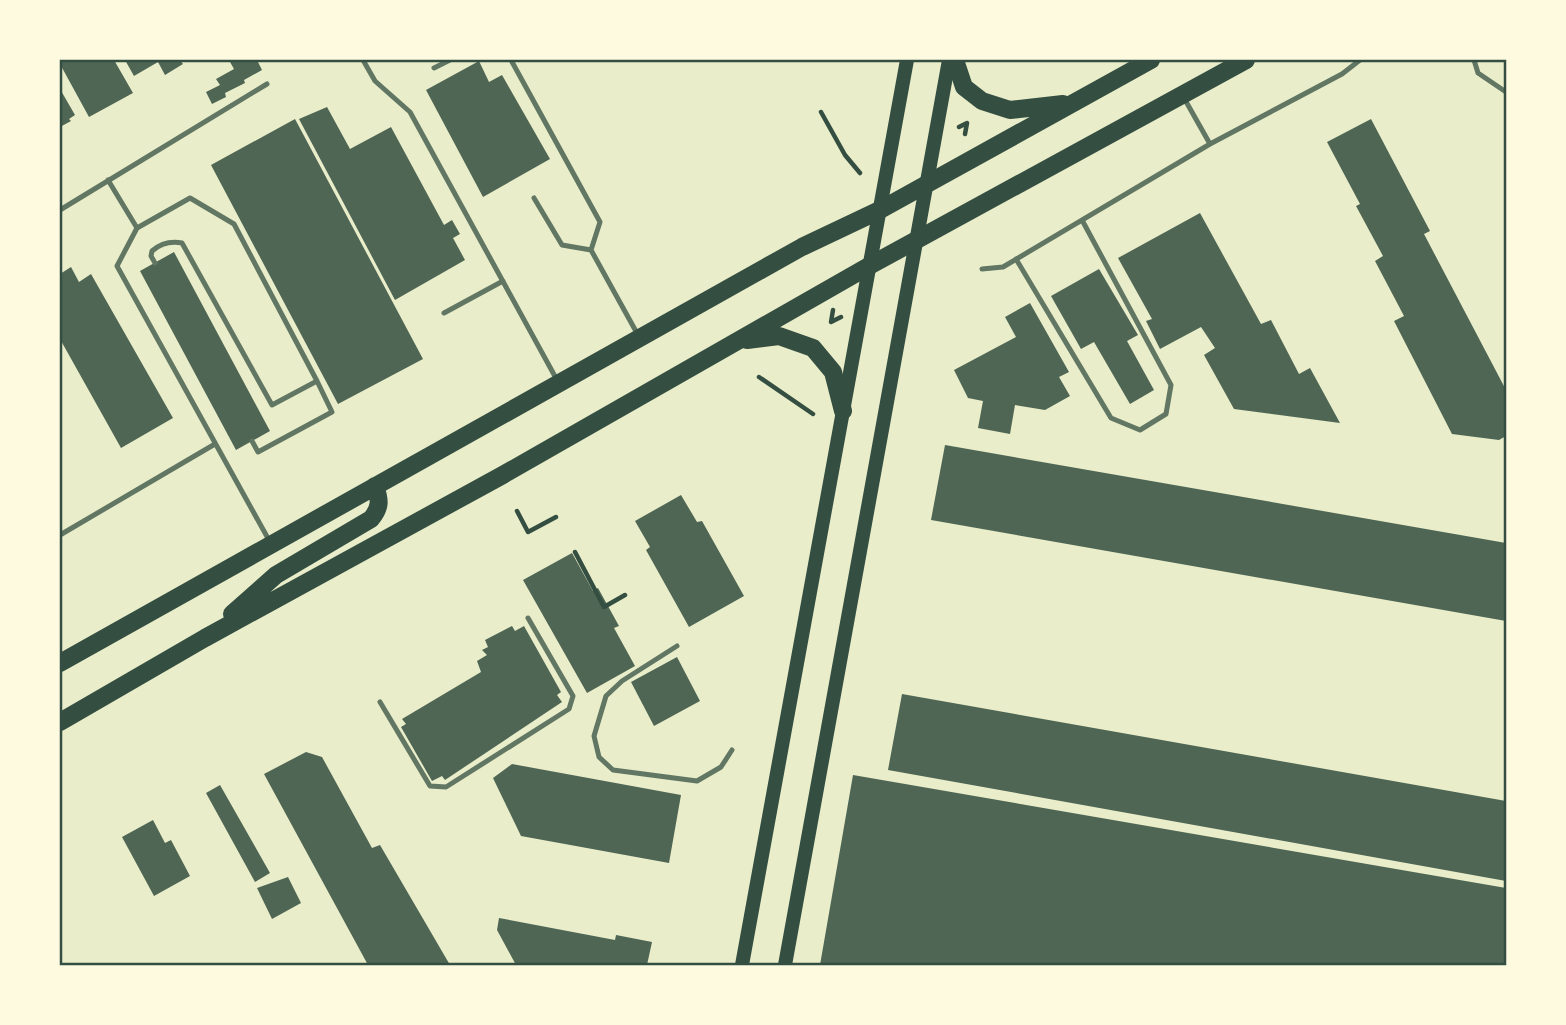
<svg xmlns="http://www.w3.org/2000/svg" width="1566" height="1025" font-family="Ubuntu,sans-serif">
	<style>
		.building { fill: #4f6655 }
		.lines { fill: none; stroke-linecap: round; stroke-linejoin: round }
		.path { stroke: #344e41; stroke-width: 4.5 }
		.service { stroke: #617663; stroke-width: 5 }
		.secondary { stroke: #344e41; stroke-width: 14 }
		.primary { stroke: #344e41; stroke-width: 18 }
		.neatline { fill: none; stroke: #344e41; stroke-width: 2.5 }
	</style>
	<rect width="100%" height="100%" fill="#e9edc9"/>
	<path class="building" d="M60,60h54l19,33 -44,24 -29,-53z
		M125,60h55l3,4 -18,11 -7,-13 -24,14z
		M234,60h23l5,10 -18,10 1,3 -20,10 1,4 -14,7 -6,-12 14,-7 -4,-6 18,-10 -4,-7z
		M479,61l10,21 13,-7 48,84 -67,38 -57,-107z
		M60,89l15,26 -6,4 2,2 -11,6z
		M327,107l23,42 41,-22 53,98 8,-5 8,14 -7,4 12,22 -70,40 -96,-181z
		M295,119l128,240 -85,45 -127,-239z
		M1371,119l59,112 -6,3 82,156v46l-7,4 -47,-6 -58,-113 10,-5 -29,-55 8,-5 -27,-50 4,-2 -33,-62z
		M1200,213l61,111 10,-4 28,54 11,-6 30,55 -106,-14 -30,-54 11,-7 -14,-21 -41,22 -14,-28 6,-2 -34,-61z
		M174,252l96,179 -34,19 -96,-179z
		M71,267l8,15 12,-8 82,144 -52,30 -61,-109v-65z
		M1099,269l39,66 -11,6 27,49 -24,14 -36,-62 -13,7 -30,-53z
		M1030,303l39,69 -10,5 11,19 -25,14 -30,-5 -5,29 -32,-6 5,-27 -15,-3 -14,-28 62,-33 -11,-20z
		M945,445l561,98v78l-575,-101z
		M681,495l16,27 5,-1 42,75 -55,31 -43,-77 4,-3 -15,-26z
		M572,553l21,38 5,-3 21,38 -5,2 21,38 -48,27 -64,-113z
		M512,626l3,5 9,-5 37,66 -4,3 5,7 -117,78 -3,-4 -10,5 -31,-54 5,-3 -4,-5 79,-47 -4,-11 10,-6 -5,-5 6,-3 -3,-7z
		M677,657l23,44 -46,25 -23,-44z
		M902,694l604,107v80l-618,-111z
		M306,752l16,5 50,91 8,-3 70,120h-82l-104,-191z
		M512,764l169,31 -12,68 -148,-27 -28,-58z
		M853,775l653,113v77h-686z
		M220,785l50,88 -15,9 -49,-89z
		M153,820l12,23 6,-3 19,36 -36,20 -32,-59z
		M288,877l13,26 -29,16 -15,-31z
		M499,918l116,22 1,-5 36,7 -5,23h-131l-19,-35z"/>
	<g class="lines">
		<path class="path" d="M821,112l24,43 15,18
			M959,127l8,-4 -2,11
			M833,310l-2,12 10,-5
			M759,377l54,37
			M517,511l11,21 28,-15
			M575,552l29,55 21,-12"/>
		<path class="service" d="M363,60l12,21 35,31 147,268
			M511,60l89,162 -9,28
			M1474,60l4,13 28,19
			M434,68l16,-8
			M1184,98l26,46
			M108,180l29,48 -20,38 153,276
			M534,198l28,47 29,5 47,85
			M60,210l207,-126
			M137,228l53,-30 44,26 83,157
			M1016,259l95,159 29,12 26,-16 5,-29 -89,-165
			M155,263l-4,-7 1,-5c8,-7 19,-10 30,-8l90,162 45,-24 15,31 -74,40 -6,-11
			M982,269l21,-2 207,-123 132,-70 18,-14
			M444,313l59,-32
			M60,535l155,-91
			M677,646l-55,35 -16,15 -12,40 5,21 14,13 84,11 24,-14 11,-17
			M380,702l50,84 16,1 123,-78 4,-13 -45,-78"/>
		<path class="secondary" d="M742,965l165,-905
			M785,965l164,-905"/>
		<path class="primary" d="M955,60l9,27 18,14 28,9 53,-6
			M747,340l32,-4 34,12 20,24 10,39
			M232,614l44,-39 95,-56c10,-12 9,-19 4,-33
			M60,663l742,-416 78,-37 271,-150
			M60,722l145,-84 296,-162 368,-210 377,-206"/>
	</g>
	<rect width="1566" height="1025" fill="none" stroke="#fefae0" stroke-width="122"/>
	<rect x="61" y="61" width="1444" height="903" class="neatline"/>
</svg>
